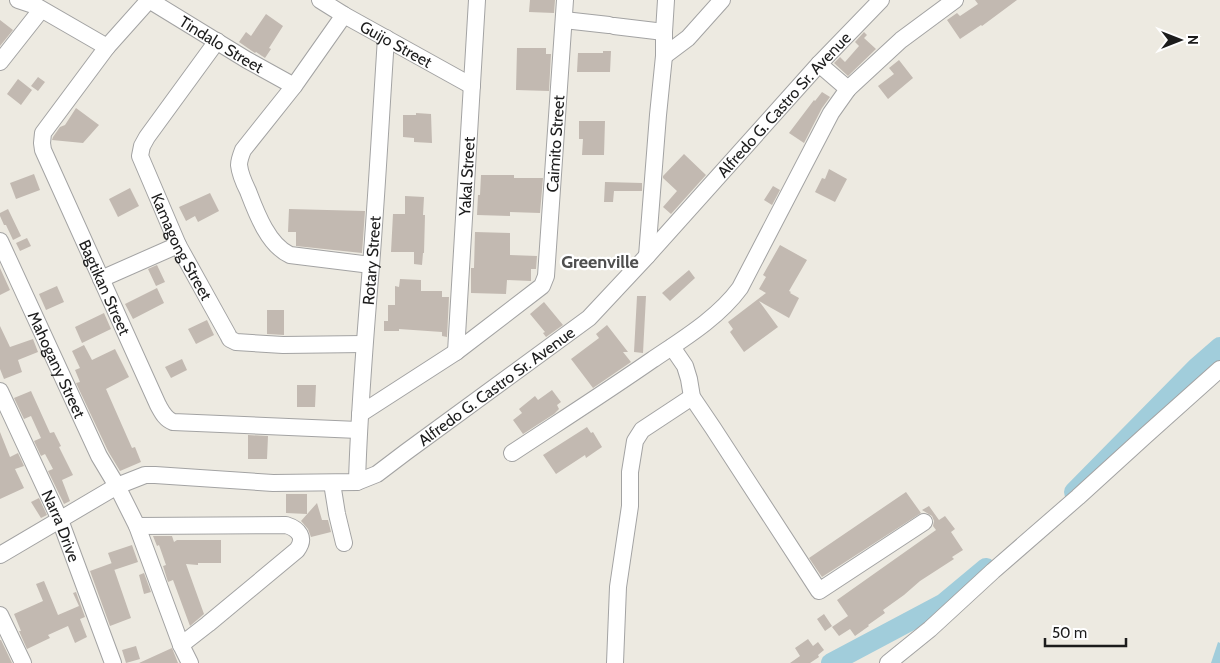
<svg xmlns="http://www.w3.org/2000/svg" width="1220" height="663" font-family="Cabin,sans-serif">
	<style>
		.water { fill: #a1cddb }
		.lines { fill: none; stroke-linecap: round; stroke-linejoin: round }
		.river { stroke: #a1cddb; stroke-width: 20 }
		.building { fill: #c2b9b1 }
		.minor-casing { stroke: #a3a3a3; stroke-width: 18 }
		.minor { stroke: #fff; stroke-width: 16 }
		.labels { text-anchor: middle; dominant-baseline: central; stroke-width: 4.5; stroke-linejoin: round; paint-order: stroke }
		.street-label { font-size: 16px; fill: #1c1c1c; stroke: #fff }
		.neighbourhood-label { font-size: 18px; font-weight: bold; fill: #4f4f4f; stroke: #fff }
	</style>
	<rect width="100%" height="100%" fill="#edeae1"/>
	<path class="water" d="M1218,642l2,1v20h-9z"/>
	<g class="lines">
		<path class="river" d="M1074,492l123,-125 23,-20
			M831,663l113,-60 42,-35"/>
	</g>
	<path class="building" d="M530,0h25l-1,13 -25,-1z
		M975,0h42l-35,26 -1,-1 -21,14 -13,-19 10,-7 3,3 18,-12z
		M266,14l17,12 -14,22 2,1 -6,9 -9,-6 -1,1 -3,-2 -13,-9 7,-10 5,4z
		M0,20l13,10 -13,16z
		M864,32l3,3 -3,3 12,11 -28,27 -14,-13 6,-6 5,5 14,-16 -4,-4z
		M517,48h29v6h5l-2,37 -33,-1z
		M603,51h8l-1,21h-33l1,-19h25z
		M899,60l14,18 -25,21 -10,-13 16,-12 -5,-6z
		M38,77l7,5 -7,9 -7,-5z
		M18,79l14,11 -11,15 -14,-11z
		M822,92l8,5 -8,11 -18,35 -15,-10 25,-33 1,1z
		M76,108l23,17 -16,18 -31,-3 1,-3 7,-10 5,-2z
		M416,113l15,1 1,29 -18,-1v-4l-11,-1v-22h13z
		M579,121h26l-1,34h-22l1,-16h-4z
		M684,154l22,21 -35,39 -8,-7 14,-16 -14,-13v-2z
		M829,169l18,10 -12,23 -20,-10 7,-14 3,1z
		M34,174l6,16 -24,9 -6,-16z
		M481,175h33v3h29l-3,35 -30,-1v4l-33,-1 1,-20h2z
		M605,182l37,1v8h-28l-1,11h-9z
		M773,186l7,4 -8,15 -8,-5z
		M130,188l9,18 -21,11 -9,-18z
		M210,193l9,18 -21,11 -3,-6 -9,5 -7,-14z
		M405,196l19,1 -1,18h2l-1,38h-1l-1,12 -8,-1v-12h-23l2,-38h12z
		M8,209l13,27 -8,4 -7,-15h-2l-4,-9v-3z
		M289,209l76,2 -3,42 -66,-7v-14h-8z
		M475,232l35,1v22l27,1 -1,13h-5v12l-24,-1 -1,14 -35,-1v-25h3z
		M27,238l4,8 -11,5 -4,-8z
		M780,245l27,15 -18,31 2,1 -1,1 9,5 -10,20 -30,-17 19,26 -34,25 -14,-20 3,-3 -5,-7 38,-29 -7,-4 7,-12 -3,-2z
		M157,265l8,17 -9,4 -8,-17z
		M0,268l10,22 -10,5z
		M689,270l6,8 -25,23 -8,-8z
		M400,279l21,1v11h21v6h7l-2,40 -5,-1v-4l-43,-3v2h-15v-10h4v-16h7v-19l4,1z
		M57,286l7,16 -18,8 -7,-16z
		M157,288l7,15 -31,16 -8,-15z
		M637,296h9l-3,57 -9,-1z
		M544,302l19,23 -17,12 -3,-4 2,-1 -15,-18z
		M267,310h17v25l-17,-1z
		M104,313l7,16 -29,14 -7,-16z
		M207,320l7,15 -18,9 -8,-15z
		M607,325l21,27h-5l8,10 -38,26 -22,-29 28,-21 -3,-4z
		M0,326l10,21 23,-8 5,13 -20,8 4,12 -18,7 -4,-10z
		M84,345l8,15 23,-11 14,28 -23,12 26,59 3,-1 6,15 -21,9 -12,-20 -32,-68 4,-1 -5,-12 5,-2 -8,-17z
		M182,359l5,11 -16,8 -6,-11z
		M297,385h19l-1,22h-18z
		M552,390l9,12 -4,3 2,4 -5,5 -31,20 -10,-14 9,-7 -3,-4 16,-13 3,4z
		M31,391l19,42 4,-1 7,14 -2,1 14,28 -11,5 8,21 -6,3 -16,-33 5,-2 -8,-15 -4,2 -7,-15 7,-3 -10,-22 -7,3 -10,-21z
		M587,427l4,6 2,-1 9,15 -16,11 -1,-3 -29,19 -13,-19z
		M0,432l10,25 8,-4 6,13 -9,3 9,19 -24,11z
		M248,435l20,1 -1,23h-19z
		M906,492l15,21 -99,64 -13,-19z
		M286,494h21v20l-21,-1z
		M39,498l8,17 -6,3 -10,-16z
		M317,503l5,17h6l3,12 -20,5 -3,-8 -7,-8z
		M929,506l10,14 6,-4 10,13 -4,3 12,18 -11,7 2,2 -34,22 -16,14 -21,15 2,3 -17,12 1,1 -14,10 -5,-7 -11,7 -7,-9 16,-11 -11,-16 99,-70 -3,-4 1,-5 -2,-5 -10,-6z
		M153,536h19l2,6 3,-2h44v23h-23v2l-12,-1 18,50 -14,12 -17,-46 -5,2 -5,-16 3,-1 -7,-20 -2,1z
		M132,545l6,17 -24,8 -6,-17z
		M112,563l19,55 -21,8 -20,-55z
		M144,573l7,19 -7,2 -5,-19z
		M44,581l14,34 21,-9 -6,-13 3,-1 9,25 -5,2 7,18 -12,6 -7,-17 -20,9 2,3 -23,11 -8,-18h2l-7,-17 29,-13 -7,-17z
		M824,614l8,12 -7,5 -8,-12z
		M808,639l5,7 5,-4 6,8 -6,5 1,2 -9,6h-20l10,-7 -5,-8z
		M0,640h1l11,23h-12z
		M136,646l4,13 -14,4 -4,-13z
		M172,648l6,15h-39z"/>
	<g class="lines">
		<defs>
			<g id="minor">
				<path d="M18,0l18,6 71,41"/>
				<path id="s1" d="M149,0l-42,47 -64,86 -1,10 1,7 115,255c4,7 7,14 15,17l185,8"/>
				<path id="s2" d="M149,0l98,60 47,26"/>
				<path id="s3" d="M320,0l24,15 128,71"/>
				<path d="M344,15l-50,71 -51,64c-2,5 -4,10 -4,15 1,9 5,18 9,26 8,21 20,54 42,64l81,10"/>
				<path d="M564,20l45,5"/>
				<path d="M614,26l50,6"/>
				<path id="s4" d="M217,41l-70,96 -5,9 -2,10 38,89 50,90 2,4 6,3 47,3 81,-1"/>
				<path d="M664,56l24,-18 34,-38"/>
				<path d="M0,62l41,-52"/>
				<path d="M819,64l29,25"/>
				<path id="s5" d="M0,241l99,215 18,30 20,40 44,119 9,18"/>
				<path d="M647,256l11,-141 6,-59v-24l2,-32"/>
				<path d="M101,279l77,-34"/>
				<path d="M672,347l13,19 4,13 3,18 21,31 106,163 105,-69"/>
				<path id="s6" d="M456,352l21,-352"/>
				<path id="s7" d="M0,391l60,129 53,143"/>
				<path id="s8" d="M360,414l96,-62 86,-66 4,-10 19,-276"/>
				<path d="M512,453c47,-31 94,-61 140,-93 31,-21 66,-42 88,-72l91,-175 17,-24 53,-49 54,-40"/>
				<path id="s9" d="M357,482c2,-72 8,-144 14,-216 6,-76 10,-152 15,-228"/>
				<path d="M332,483l5,31 7,29"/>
				<path d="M137,526l149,-1c13,4 20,13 11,25l-89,74 -27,21"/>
				<path id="s10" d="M0,555l117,-69 28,-11h10l118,8 84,-1 20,-8 29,-22 183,-134 58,-62 172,-192 62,-64"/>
				<path d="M0,615l23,48"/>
				<path d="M615,663l3,-76 12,-81v-34l5,-31 7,-11 50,-33"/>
				<path d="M888,663l42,-34 63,-58 85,-74 67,-61 75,-67"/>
			</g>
		</defs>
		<use href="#minor" class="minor-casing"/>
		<use href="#minor" class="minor"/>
	</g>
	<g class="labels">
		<g class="street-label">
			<text stroke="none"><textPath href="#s2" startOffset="85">Tindalo Street</textPath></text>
			<text stroke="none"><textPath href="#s3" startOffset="88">Guijo Street</textPath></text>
			<text stroke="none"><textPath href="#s10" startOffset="952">Alfredo G. Castro Sr. Avenue</textPath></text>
			<text stroke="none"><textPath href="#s8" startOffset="366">Caimito Street</textPath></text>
			<text stroke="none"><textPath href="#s6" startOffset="176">Yakal Street</textPath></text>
			<text stroke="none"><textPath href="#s4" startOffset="239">Kamagong Street</textPath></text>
			<text stroke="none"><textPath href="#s9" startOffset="222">Rotary Street</textPath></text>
			<text stroke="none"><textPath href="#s1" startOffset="338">Bagtikan Street</textPath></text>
			<text stroke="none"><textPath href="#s5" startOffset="136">Mahogany Street</textPath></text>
			<text stroke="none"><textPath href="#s10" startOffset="548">Alfredo G. Castro Sr. Avenue</textPath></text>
			<text stroke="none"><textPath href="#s7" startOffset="148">Narra Drive</textPath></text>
		</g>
		<g class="neighbourhood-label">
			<text x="600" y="262">Greenville</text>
		</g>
	</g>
	<g transform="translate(1180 40) rotate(90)" stroke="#ffffff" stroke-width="4" paint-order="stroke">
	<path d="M0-4L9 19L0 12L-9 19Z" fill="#1c1c1c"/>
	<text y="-8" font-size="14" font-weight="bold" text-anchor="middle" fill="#1c1c1c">N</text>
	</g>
	<path d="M1045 638v8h81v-8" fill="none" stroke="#1c1c1c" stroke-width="2.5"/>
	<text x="1052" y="638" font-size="15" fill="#1c1c1c" stroke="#ffffff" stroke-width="4" paint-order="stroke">50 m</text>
</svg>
